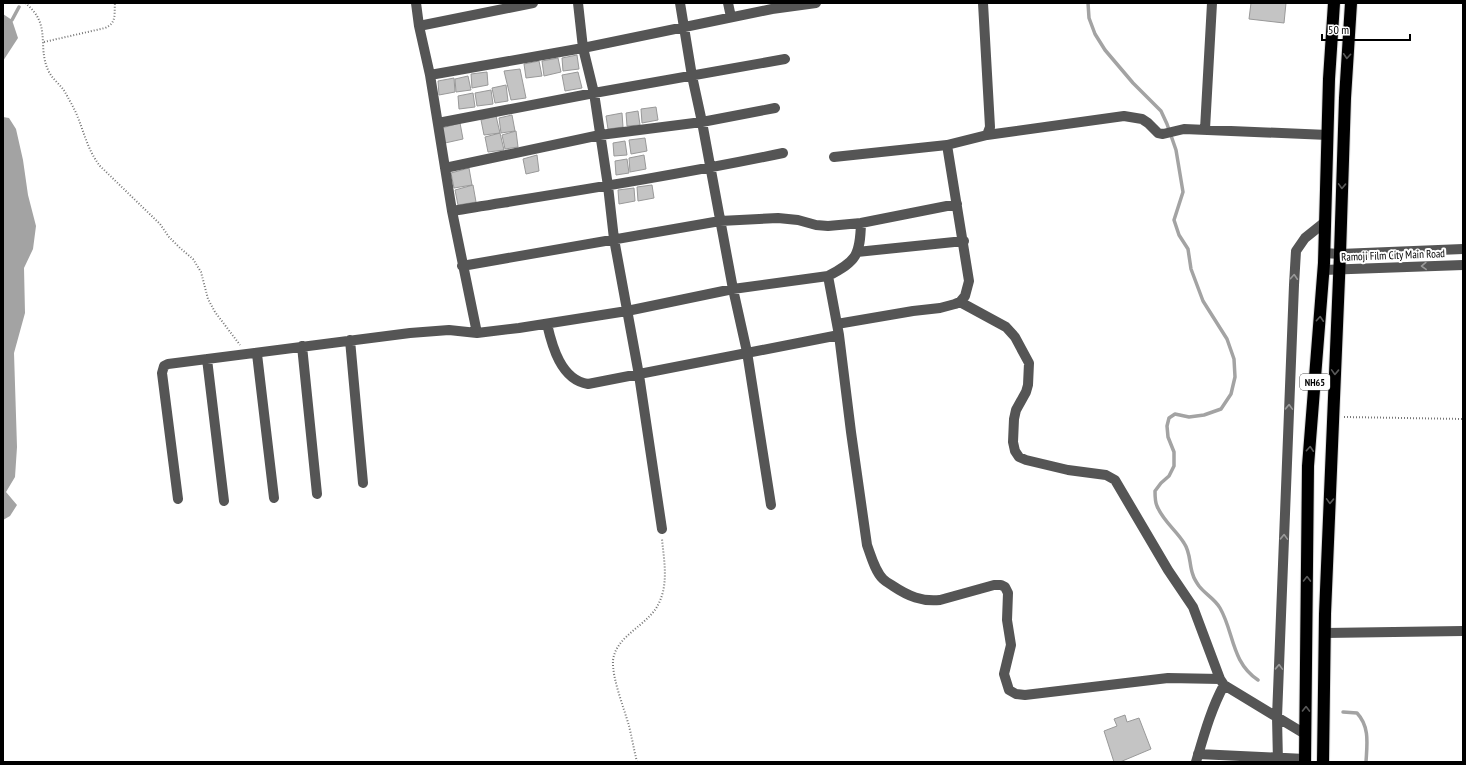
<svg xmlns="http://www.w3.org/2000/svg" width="1466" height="765" font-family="'PT Sans Narrow',sans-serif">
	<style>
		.water { fill: #a3a3a3 }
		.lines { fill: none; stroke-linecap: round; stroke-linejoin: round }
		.stream { stroke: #a3a3a3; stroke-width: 3.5 }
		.building { fill: #c4c4c4; stroke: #999 }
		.highway-casing { stroke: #dbdbdb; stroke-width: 14 }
		.path { stroke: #777; stroke-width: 2; stroke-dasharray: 1 2; stroke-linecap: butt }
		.minor { stroke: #555; stroke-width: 10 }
		.highway { stroke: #000; stroke-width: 12 }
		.oneway { stroke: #595959 }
		.oneway2 { stroke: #999 }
		.labels { text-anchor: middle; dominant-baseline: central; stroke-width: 4; stroke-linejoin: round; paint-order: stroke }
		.shield { fill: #fff; stroke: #4c4c4c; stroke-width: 1 }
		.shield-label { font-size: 10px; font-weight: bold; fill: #000 }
		.street-label { font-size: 11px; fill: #000; stroke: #fff }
	</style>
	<rect width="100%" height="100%" fill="#fff"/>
	<path class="water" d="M3,14l9,6 6,18 -15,23z
		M3,117l6,1 7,11 7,31 5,35 8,31 -3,23 -9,19 1,45 -11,40 3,94 -2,30 -9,15 11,13 -7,11 -7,4z"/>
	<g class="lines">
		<path class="stream" d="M1088,3l1,15 6,16 10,16 28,33 28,28 6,13 9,26 7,42 -9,28 5,15 9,14 3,20 12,32 24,38 7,20 1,18 -4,17 -10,15 -17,6 -15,2 -14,-3 -6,4 -2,8 1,11 6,15v14l-5,10 -8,7 -6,8c0,5 0,11 2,15 6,15 19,24 27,37 7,10 5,22 9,32 1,4 4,8 6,11 6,8 16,13 21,22 14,24 11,54 38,72
			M3,24l9,-4 7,-13
			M1343,712l14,1c13,14 10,31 9,49"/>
	</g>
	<path class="building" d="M1251,3h35l-2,20 -35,-4z
		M577,55l2,14 -16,2 -1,-13z
		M558,58l3,14 -17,4 -2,-15z
		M539,61l3,15 -16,2 -2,-14z
		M520,69l6,29 -15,2 -7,-29z
		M487,72l1,13 -16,3 -1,-14z
		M578,72l4,16 -17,3 -3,-16z
		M468,76l3,14 -15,2 -1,-13z
		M454,78l1,14 -16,3 -1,-14z
		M506,85l2,16 -13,2 -3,-15z
		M491,90l2,14 -16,2 -2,-13z
		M473,93l2,14 -16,2 -1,-13z
		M656,107l2,13 -16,3 -1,-14z
		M638,111l2,14 -13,1 -1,-13z
		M622,113l1,14 -15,2 -2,-13z
		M512,115l3,16 -14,2 -2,-15z
		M496,116l4,17 -16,2 -3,-15z
		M460,123l3,16 -18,4 -3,-15z
		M516,131l2,16 -13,2 -3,-14z
		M500,133l4,17 -16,2 -3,-15z
		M645,138l2,13 -16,3 -2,-14z
		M625,141l2,14 -13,1 -1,-13z
		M537,155l2,16 -13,3 -3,-15z
		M644,155l2,14 -16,3 -1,-14z
		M627,159l2,14 -13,2 -1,-14z
		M469,168l3,17 -18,3 -3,-15z
		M473,185l3,17 -18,3 -3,-15z
		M652,185l2,13 -16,3 -1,-14z
		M634,188l1,13 -16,3 -1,-14z
		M1125,715l2,7 12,-4 12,31 -31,13h-6l-10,-31 13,-5 -3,-7z"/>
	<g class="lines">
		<defs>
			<path id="highway" d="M1305,762l3,-296 16,-203 5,-184 5,-76
				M1323,762l2,-148 15,-360 5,-156 6,-95"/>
		</defs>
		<use href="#highway" class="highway-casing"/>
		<path class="path" d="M25,3c27,21 12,42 23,67 3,7 10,13 15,19 3,4 5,9 8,14 12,21 14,44 29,63l60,58 9,13 11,11 13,11 8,13 7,27 7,13 25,33
			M44,42l61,-14c12,-5 9,-14 10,-25
			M1344,417l119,2
			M637,762c-3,-12 -5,-24 -8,-36 -5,-18 -17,-48 -16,-65 2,-25 34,-35 45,-56 11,-21 6,-44 4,-66"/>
		<path class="minor" d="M416,3l3,23 11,49
			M578,3l5,45 11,45 14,93 6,53 25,136 23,154
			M680,3l12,73 10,46 31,167 14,63 24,153
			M728,3l3,14
			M419,26l114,-23
			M438,123l156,-30 191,-34
			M1205,129l7,-126
			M987,135l137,-19 18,3 6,4 10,10 5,1 21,-5 144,6
			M834,157l113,-12
			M445,168l155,-33 102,-13 73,-14
			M452,211c110,-18 221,-35 331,-58
			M857,252l107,-11
			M1324,253l16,1 123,-5
			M462,266l258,-45 58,-3 20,2 18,5 12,1 33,-3 96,-19
			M1323,270l140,-5
			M828,276l11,59 12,97 16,113c4,11 8,26 16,34 3,3 7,5 10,7 15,10 29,16 47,14l54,-15h7l4,2 3,6 -1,27 4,25 -7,29 5,16 7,4 9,1 143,-17 52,1
			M960,302l46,25 9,10 14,26 -1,22 -2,7 -10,18 -2,9 -1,23 2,9 4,6 7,3 42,10 38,5 9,5 53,90 25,37 27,72 4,6 81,49
			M547,324c5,22 14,56 41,60l251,-49
			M837,324l76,-13 27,-3 15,-4 5,-2 5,-6 4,-15 -22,-136 40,-10 3,-8 -7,-124
			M477,333l-25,-122 -22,-136 153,-27 189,-39 44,-6
			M350,340l13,143
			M302,346l15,148
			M257,354l17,144
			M207,359l17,142
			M178,499l-16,-126 2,-7 4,-2 242,-31 39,-3 28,3 42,-5 108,-17 106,-22 95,-13c29,-15 32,-21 33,-53
			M1325,633l138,-2
			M1198,754l107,5
			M1196,762c8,-27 15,-53 28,-77
			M1278,762l-1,-45 17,-432 2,-34 9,-13 20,-16"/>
		<use href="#highway" class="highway"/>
	</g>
	<defs><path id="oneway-chevron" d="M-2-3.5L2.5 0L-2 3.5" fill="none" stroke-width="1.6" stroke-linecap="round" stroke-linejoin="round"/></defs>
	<g class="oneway">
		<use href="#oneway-chevron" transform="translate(1347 56) rotate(94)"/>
		<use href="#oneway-chevron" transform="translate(1342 186) rotate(92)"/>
		<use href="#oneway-chevron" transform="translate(1320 319) rotate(-86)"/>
		<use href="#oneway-chevron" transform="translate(1335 372) rotate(92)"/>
		<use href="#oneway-chevron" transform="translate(1310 449) rotate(-86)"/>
		<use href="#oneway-chevron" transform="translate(1330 501) rotate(92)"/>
		<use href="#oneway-chevron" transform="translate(1307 579) rotate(-89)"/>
		<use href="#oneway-chevron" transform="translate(1306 709) rotate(-89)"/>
	</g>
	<g class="oneway2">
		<use href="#oneway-chevron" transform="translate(1424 266) rotate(178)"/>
		<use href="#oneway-chevron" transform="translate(1294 277) rotate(-86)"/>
		<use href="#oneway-chevron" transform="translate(1289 407) rotate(-88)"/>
		<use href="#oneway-chevron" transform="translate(1284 537) rotate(-88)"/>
		<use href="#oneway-chevron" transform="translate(1279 667) rotate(-88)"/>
	</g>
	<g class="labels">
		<rect class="shield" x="1300" y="374" width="30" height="16" rx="3"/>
		<g class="shield-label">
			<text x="1315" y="382">NH65</text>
		</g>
		<g class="street-label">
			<text transform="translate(1393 255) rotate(-2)">Ramoji Film City Main Road</text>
		</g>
	</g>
	<rect width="1466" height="765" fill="none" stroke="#000000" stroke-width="8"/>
	<path d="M1322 34v6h88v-6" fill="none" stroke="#000000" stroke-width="2"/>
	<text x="1328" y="34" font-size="12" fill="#000000" stroke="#ffffff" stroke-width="3" paint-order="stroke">50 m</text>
</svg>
